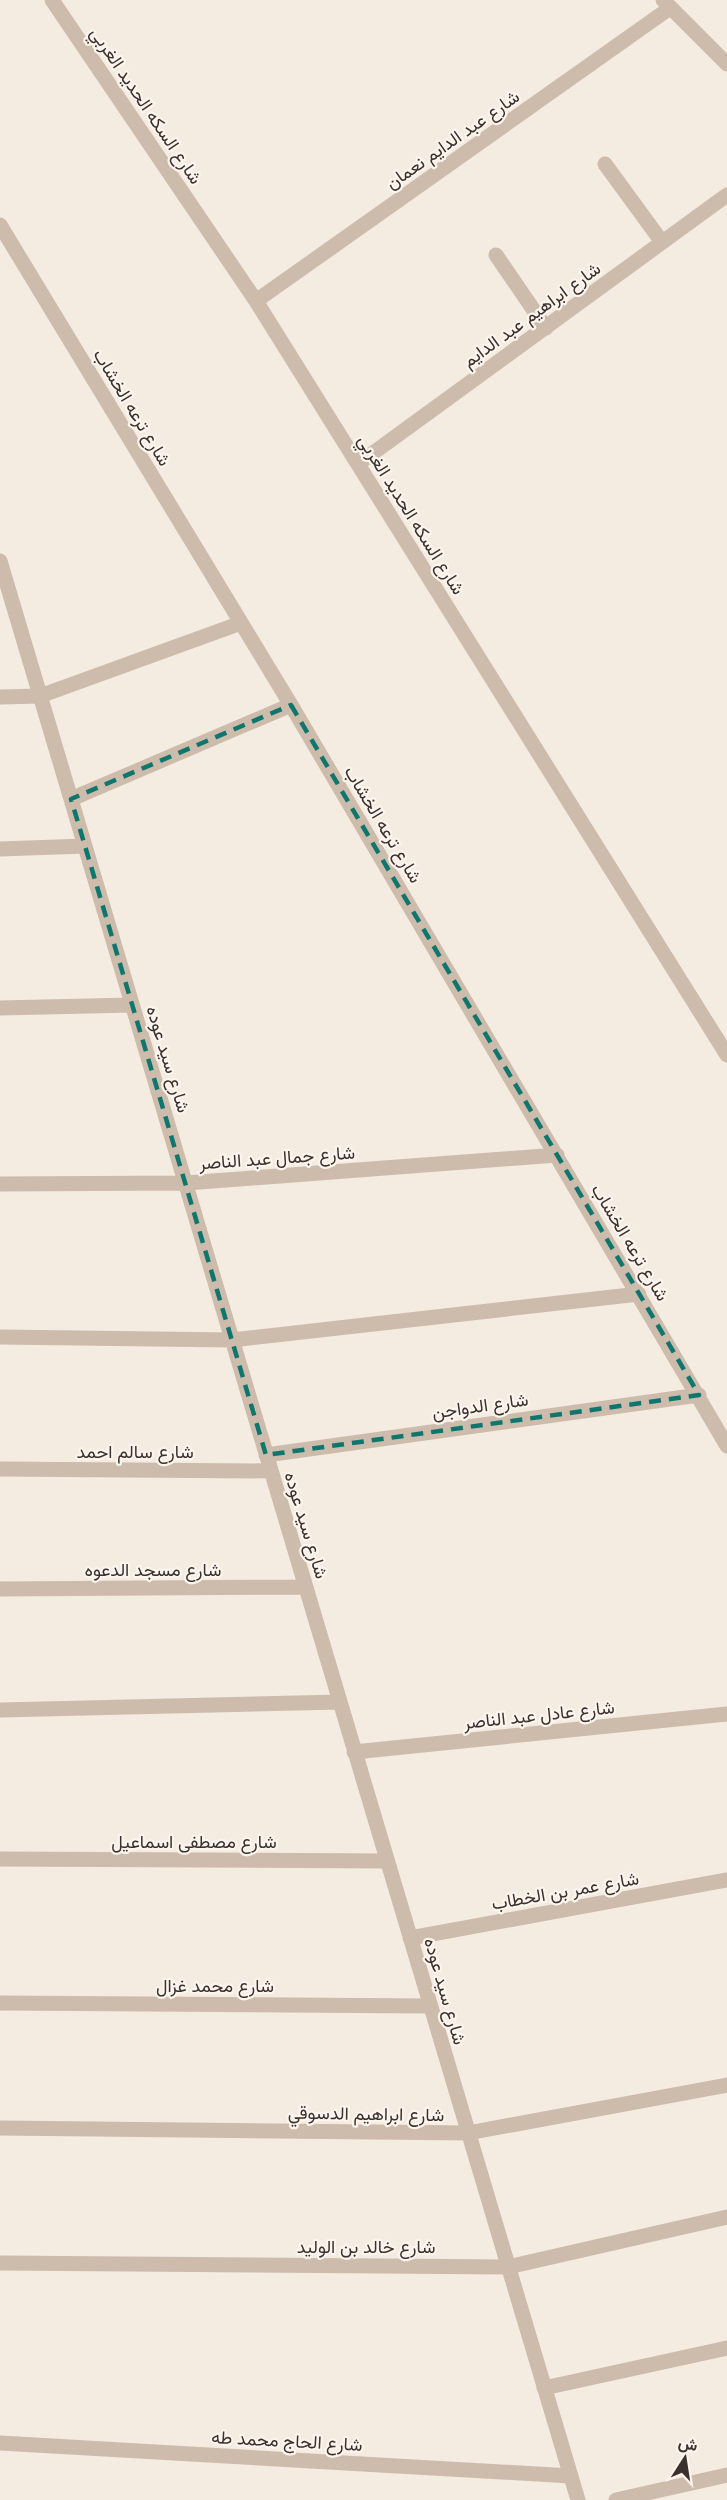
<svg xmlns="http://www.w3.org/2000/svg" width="727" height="2500" font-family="'Noto Sans',Vazirmatn,sans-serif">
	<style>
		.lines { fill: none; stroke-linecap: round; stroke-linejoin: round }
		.minor { stroke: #cdbbac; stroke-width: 15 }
		.marked { fill: none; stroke: #0f766e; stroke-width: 4.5; stroke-dasharray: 12 8; stroke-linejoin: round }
		.labels { text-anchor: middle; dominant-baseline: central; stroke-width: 4.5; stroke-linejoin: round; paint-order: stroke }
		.street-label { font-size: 18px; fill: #3b302b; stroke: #fbf5ee }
	</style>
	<rect width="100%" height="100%" fill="#f4ebe1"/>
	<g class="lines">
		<path class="minor" d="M52,0l204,301 471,754
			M663,0l64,64
			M605,164l57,78
			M0,225l291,480 436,741
			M496,255l50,73
			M256,301l414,-293
			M358,464l369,-269
			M0,561l578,1939
			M0,697l40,-1 201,-73
			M71,799l220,-94
			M0,849l85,-3
			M0,1008l132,-3
			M0,1184l186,-1 371,-28
			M0,1337l232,3 407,-46
			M266,1455l433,-60
			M0,1469l271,2
			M0,1589l305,-2
			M0,1710l340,-8
			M354,1752l373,-38
			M0,1859l387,2
			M410,1938l317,-58
			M0,2003l430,3
			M0,2128l468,5 259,-48
			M0,2263l508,4 219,-50
			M544,2388l183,-40
			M0,2443l571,33
			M616,2500l111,-25"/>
	</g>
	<path class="marked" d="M291,705l408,690 -433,60 -195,-656z"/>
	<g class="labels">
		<g class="street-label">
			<text transform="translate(147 105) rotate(56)">شارع السكه الحديد الغربي</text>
			<text transform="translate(452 139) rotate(-35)">شارع عبد الدايم نعمان</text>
			<text transform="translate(531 314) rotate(-36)">شارع ابراهيم عبد الدايم</text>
			<text transform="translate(133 407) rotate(59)">شارع ترعه الخشاب</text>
			<text transform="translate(412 514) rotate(58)">شارع السكه الحديد الغربي</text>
			<text transform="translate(384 824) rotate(59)">شارع ترعه الخشاب</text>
			<text transform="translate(169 1059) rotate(73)">شارع سيد عوده</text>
			<text transform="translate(277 1157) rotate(-4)">شارع جمال عبد الناصر</text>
			<text transform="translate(631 1242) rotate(59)">شارع ترعه الخشاب</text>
			<text transform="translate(480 1405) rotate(-8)">شارع الدواجن</text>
			<text x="135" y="1451">شارع سالم احمد</text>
			<text transform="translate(307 1525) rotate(73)">شارع سيد عوده</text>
			<text x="153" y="1569">شارع مسجد الدعوه</text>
			<text transform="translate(539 1714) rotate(-6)">شارع عادل عبد الناصر</text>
			<text x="194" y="1841">شارع مصطفى اسماعيل</text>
			<text transform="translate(565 1890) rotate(-10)">شارع عمر بن الخطاب</text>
			<text x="215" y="1985">شارع محمد غزال</text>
			<text transform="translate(446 1991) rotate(74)">شارع سيد عوده</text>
			<text transform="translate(366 2113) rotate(1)">شارع ابراهيم الدسوقي</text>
			<text x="366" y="2246">شارع خالد بن الوليد</text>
			<text transform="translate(287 2440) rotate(3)">شارع الحاج محمد طه</text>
		</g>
	</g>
	<g transform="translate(685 2458) rotate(12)" stroke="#fbf5ee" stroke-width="4.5" paint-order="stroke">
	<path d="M0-4.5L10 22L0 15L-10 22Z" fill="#3b302b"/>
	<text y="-9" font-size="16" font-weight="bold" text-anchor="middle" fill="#3b302b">ش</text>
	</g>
</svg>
